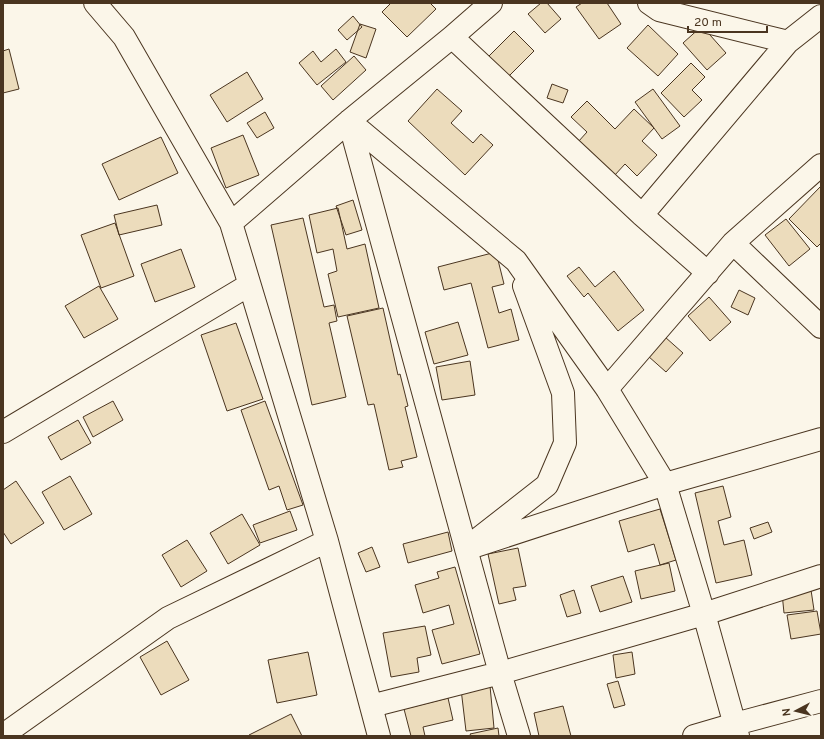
<svg xmlns="http://www.w3.org/2000/svg" width="824" height="739" font-family="Overpass,sans-serif">
	<style>
		.building { fill: #ecdcbc; stroke: #4a3520 }
		.lines { fill: none; stroke-linecap: round; stroke-linejoin: round }
		.minor-casing { stroke: #4a3520; stroke-width: 24 }
		.minor { stroke: #fbf6e9; stroke-width: 22 }
	</style>
	<rect width="100%" height="100%" fill="#fbf6e9"/>
	<path class="building" d="M391,3h39l6,6 -29,28 -25,-25z
		M541,3h6l14,16 -16,14 -17,-19z
		M582,3h25l14,21 -22,15 -23,-32z
		M353,16l9,11 -15,13 -9,-10z
		M360,24l16,5 -10,29 -16,-6z
		M648,25l30,29 -20,22 -31,-28z
		M702,26l24,27 -19,17 -24,-27z
		M514,31l20,20 -26,26 -20,-20z
		M9,49l10,40 -16,4v-42z
		M336,49l10,13 -29,23 -18,-22 14,-12 8,11z
		M354,56l12,14 -33,30 -12,-14z
		M691,63l14,14 -13,13 10,10 -18,17 -23,-24z
		M247,72l16,27 -36,23 -17,-27z
		M552,84l16,6 -5,13 -16,-5z
		M437,89l25,22 -11,12 22,20 8,-9 12,11 -28,30 -57,-54z
		M653,89l27,37 -18,13 -27,-37z
		M587,101l28,28 19,-20 20,19 -12,13 15,14 -20,21 -12,-12 -11,12 -36,-34 9,-10 -16,-15z
		M265,112l9,16 -17,10 -10,-15z
		M243,135l16,40 -33,13 -15,-40z
		M161,137l17,36 -59,27 -17,-36z
		M821,186v57l-4,4 -28,-28z
		M353,200l9,30 -16,5 -10,-29z
		M157,205l5,20 -43,10 -5,-20z
		M338,208l9,41 18,-5 14,64 -41,9 -10,-43 9,-3 -4,-22 -16,4 -8,-38z
		M303,218l21,89 10,-2 3,16 -8,2 17,74 -34,8 -41,-180z
		M786,219l24,30 -21,17 -24,-31z
		M115,223l19,53 -33,12 -20,-53z
		M181,249l14,38 -40,15 -14,-38z
		M496,252l8,32 -12,3 7,26 12,-4 8,31 -31,8 -17,-65 -27,7 -6,-23z
		M579,267l16,20 19,-16 30,39 -26,21 -30,-38 -4,4 -17,-21z
		M99,286l19,33 -34,19 -19,-32z
		M739,290l16,8 -7,17 -17,-8z
		M709,297l22,25 -21,19 -22,-25z
		M383,308l15,67 2,-1 8,32 -3,1 12,50 -16,4 2,6 -14,3 -15,-66 -6,1 -21,-89z
		M458,322l10,33 -34,9 -9,-32z
		M236,323l27,76 -36,12 -26,-76z
		M665,337l18,16 -17,19 -18,-16z
		M470,361l5,34 -33,5 -6,-33z
		M113,401l10,19 -30,17 -10,-20z
		M265,401l38,104 -16,5 -8,-24 -10,4 -28,-80z
		M78,420l13,23 -30,17 -13,-23z
		M70,476l22,38 -28,16 -22,-38z
		M16,481l28,42 -33,21 -8,-12v-42z
		M723,486l8,31 -13,4 6,24 20,-5 8,35 -36,8 -21,-90z
		M660,509l16,51 -16,5 -6,-21 -26,8 -9,-31z
		M290,511l7,19 -37,13 -7,-18z
		M242,514l18,31 -32,19 -18,-31z
		M768,522l4,10 -18,7 -4,-11z
		M448,532l4,19 -44,12 -5,-19z
		M187,540l20,31 -26,16 -19,-32z
		M372,547l8,20 -14,5 -8,-19z
		M518,548l8,38 -13,2 3,12 -17,4 -11,-50z
		M669,563l6,28 -34,8 -6,-28z
		M455,567l25,87 -38,10 -10,-34 22,-6 -5,-19 -26,8 -8,-28 24,-7 -2,-6z
		M623,576l9,26 -32,10 -9,-26z
		M574,590l7,23 -14,4 -7,-22z
		M811,590l3,20 -30,3 -2,-20z
		M817,611l4,23 -30,5 -4,-24z
		M425,626l6,29 -14,3 2,14 -28,5 -8,-44z
		M167,641l22,39 -28,15 -21,-38z
		M308,652l9,43 -40,8 -9,-43z
		M632,652l3,22 -19,4 -3,-23z
		M618,681l7,24 -11,3 -7,-24z
		M490,686l4,42 -28,3 -5,-42z
		M448,698l5,22 -30,7 2,9h-14l-7,-27z
		M563,706l8,30h-32l-5,-23z
		M291,714l11,22h-52l-1,-1z
		M498,728l1,8h-28l-1,-2z"/>
	<g class="lines">
		<defs>
			<path id="minor" d="M95,3l29,34 107,186 96,318 52,195
				M649,3l10,7 129,32
				M452,37l190,178 66,58
				M349,121l167,140 91,128 58,95 39,130 34,122
				M349,121l151,552 19,63
				M642,215l146,-173 33,-26
				M231,223l118,-102 103,-84 39,-34
				M733,243l88,84
				M607,389l126,-146 88,-78
				M3,432l246,-147
				M478,539l69,-54 18,-42 -2,-50 -39,-107
				M466,549l199,-65 156,-45
				M371,706l129,-33 204,-59 117,-38
				M3,735l165,-117 159,-77
				M694,736l41,-12 86,-23"/>
		</defs>
		<use href="#minor" class="minor-casing"/>
		<use href="#minor" class="minor"/>
	</g>
	<rect width="824" height="739" fill="none" stroke="#4a3520" stroke-width="8"/>
	<g transform="translate(796 711) rotate(263)" stroke="#fbf6e9" stroke-width="3" paint-order="stroke">
	<path d="M0-3L7 15L0 10L-7 15Z" fill="#4a3520"/>
	<text y="-6" font-size="11" font-weight="bold" text-anchor="middle" fill="#4a3520">N</text>
	</g>
	<path d="M688 26v6h79v-6" fill="none" stroke="#4a3520" stroke-width="2"/>
	<text x="694" y="26" font-size="12" fill="#4a3520" stroke="#fbf6e9" stroke-width="3" paint-order="stroke">20 m</text>
</svg>
